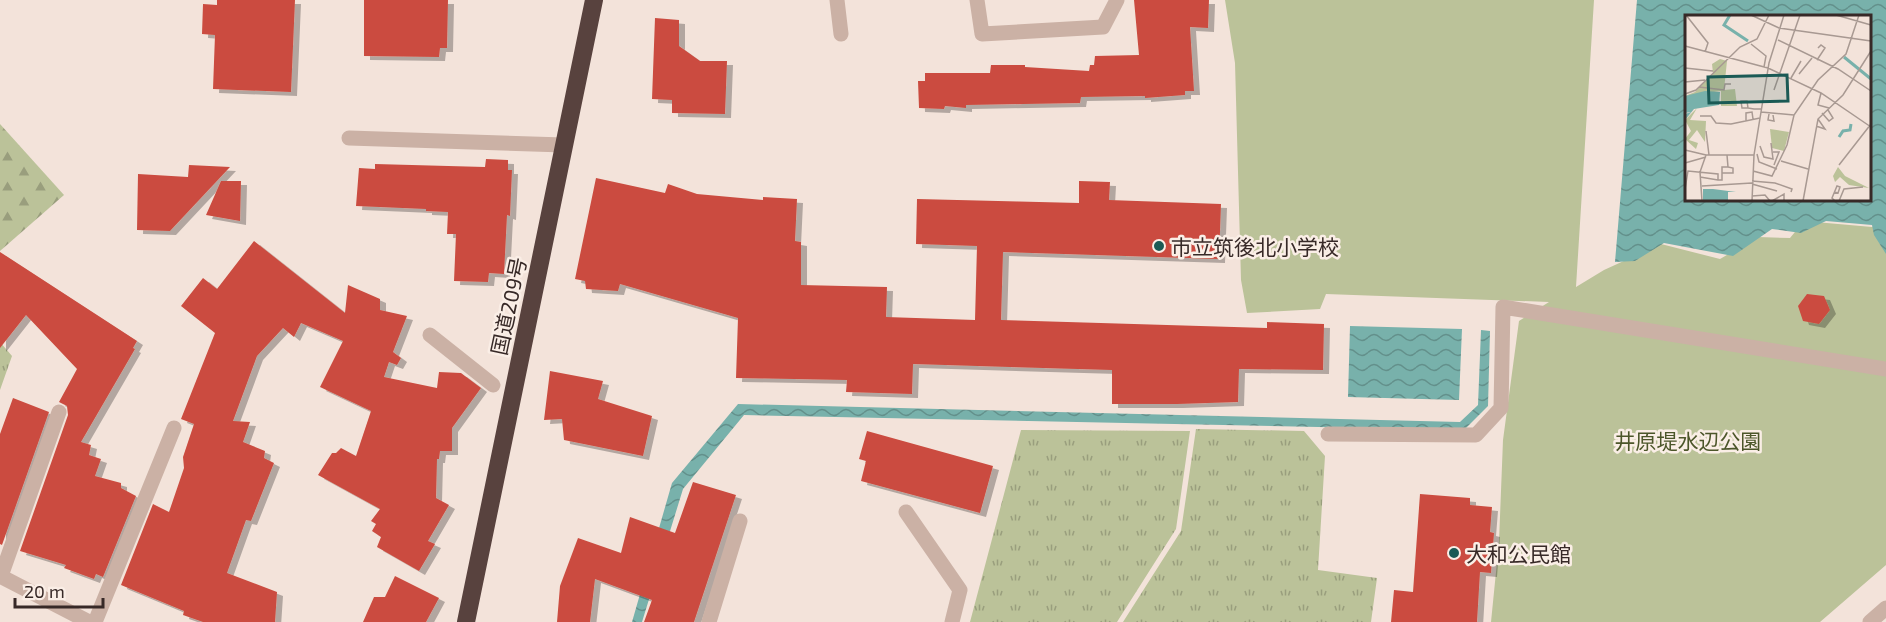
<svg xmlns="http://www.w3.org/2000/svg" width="1886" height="622" font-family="'Exo 2','Noto Sans JP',sans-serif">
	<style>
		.grass { fill: url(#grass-tufts) }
		.forest { fill: url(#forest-firs) }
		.park { fill: #bbc299 }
		.water { fill: url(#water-waves); fill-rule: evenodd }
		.building { fill: #cb4c3f; filter: url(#shadow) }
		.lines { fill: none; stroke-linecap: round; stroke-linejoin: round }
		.minor { stroke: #cbb1a5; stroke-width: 15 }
		.highway { stroke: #58423e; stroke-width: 18 }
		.poi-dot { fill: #1b5a55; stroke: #faeee6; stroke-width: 2 }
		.labels { text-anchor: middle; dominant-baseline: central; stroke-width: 5; stroke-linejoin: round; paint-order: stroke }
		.poi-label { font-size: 21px; fill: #372927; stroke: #faeee6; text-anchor: start }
		.street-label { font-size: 21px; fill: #372927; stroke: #faeee6 }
		.park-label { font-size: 21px; fill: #4c562a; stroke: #faeee6 }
		.inset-river { fill: none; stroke: #78b1ab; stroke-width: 3 }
		.inset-road { fill: none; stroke: #a89992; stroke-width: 1.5 }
		.view { fill: #1b5a55; fill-opacity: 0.15; stroke: #1b5a55; stroke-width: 3 }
		.inset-edge { fill: none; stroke: #372927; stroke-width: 3 }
	</style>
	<defs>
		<pattern id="grass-tufts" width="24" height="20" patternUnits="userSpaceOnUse" patternTransform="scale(1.5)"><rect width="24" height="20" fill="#bbc299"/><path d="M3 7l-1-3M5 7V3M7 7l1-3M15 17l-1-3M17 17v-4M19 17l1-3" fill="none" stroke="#999e7d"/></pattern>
		<pattern id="forest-firs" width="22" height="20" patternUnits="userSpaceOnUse" patternTransform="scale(1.5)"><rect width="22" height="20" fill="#bbc299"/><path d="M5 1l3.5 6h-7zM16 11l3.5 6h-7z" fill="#999e7d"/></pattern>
		<pattern id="water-waves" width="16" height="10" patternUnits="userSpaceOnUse" patternTransform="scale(1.5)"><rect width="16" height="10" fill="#78b1ab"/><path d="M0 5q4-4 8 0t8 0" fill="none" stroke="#63908b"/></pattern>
		<filter id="shadow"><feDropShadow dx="6" dy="4" stdDeviation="0" flood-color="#0004"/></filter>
	</defs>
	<rect width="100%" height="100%" fill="#f3e3da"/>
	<path class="grass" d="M0,342l12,14 -12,34z
		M1196,429l108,2 21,25 -7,114 59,8 -6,44h-248l58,-91z
		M1021,430l169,1 -14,98 -59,93h-147z"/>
	<path class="forest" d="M0,124l64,71 -64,56z"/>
	<path class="park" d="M1225,0h369l-18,287 28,-17 57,-26 59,15 38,-22 32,1 14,-17 68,6 14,-9v347l-66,57h-329l8,-80 4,-102 16,-119 30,-19 -223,-8 -6,15 -73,4 -6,-33 -6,-217z"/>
	<path class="water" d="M1637,0h249v254l-12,-19 -2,-10 -46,-4 -25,12 -29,-4 -39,27 -69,-13 -29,18 -20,1zM1686,16h184v184h-184z
		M1350,326l112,3 -3,71 -111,-3z
		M1481,330l9,1 -2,75 -24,24 -720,-15 -61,74 -41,133h-10l40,-139 66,-79 722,18 18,-17z"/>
	<path class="building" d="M217,0h78l-4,92 -78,-3 2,-54 -13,-1 1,-30 14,1z
		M364,0h84l-1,48h-7l-1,9 -75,-1z
		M1134,0h75l-1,28 -18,-1 4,64h-9v4l-40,3v-2l-64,1 -1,6 -114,2v3l-21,-2 -1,3 -25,-1 -1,-27h7v-8h65l1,-8h34v2l64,4 1,-6h4l1,-9 44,-1z
		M655,18l24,2v26l21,15h27l-2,53 -53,-1v-13l-20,-1z
		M486,159l22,1v10h4l-2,46 -3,-1 -3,59 -15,-1 -1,9 -34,-1 2,-47h-9l1,-22 -22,-1v-2l-70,-3 3,-38 16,1v-5l110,3z
		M189,165l41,2 -60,64 -33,-1 1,-56 50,3z
		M596,178l69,15 3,-9 29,10 66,6v-3l34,2 -2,42 6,1v43l86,2 -1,30 89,3 2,-74 -61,-2 1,-45 162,4v-22l31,1 -1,18 112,4 -2,55 -216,-7 -2,68 266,8v-6l57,2 -1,46 -84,-1 -1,33 -61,2h-65v-34l-199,-6 -1,30 -66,-2 1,-12 -111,-2 2,-60 -118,-34 -2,7 -32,-2 -1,-8 -10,-2z
		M221,181h20l-1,40 -34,-6z
		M254,241l91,72 3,-28 32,14v11l27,6 -14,36 8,6 -4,7 -8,-3 -5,15 53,11 2,-16 22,1 20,15 -29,40v23h-12l-1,8h-2l-1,39 13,7 -21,36 7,3 -16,27 -42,-24 4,-10 -9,-6 4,-7 -5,-3 9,-12 -62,-34 14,-22h4l5,-5 15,8 15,-45 -51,-24 23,-46 -42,-18 -7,14 -11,-9 -26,28 -24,65 17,1 -7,20 22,9 -1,7 10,5 -23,58 -5,-1 -19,53 50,19 -2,30h-72l-20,-7 1,-4 -63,-26 32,-81 16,8 15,-44 -1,-11 11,-33 -13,-5 34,-86 -34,-27 22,-28 14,11z
		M0,252l137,89 -4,7 2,1 -54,93 10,3 -2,10 12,4 -6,17 26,7v5l15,8 -33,81 -7,-3 -2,5 -30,-11 2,-3 -46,-14 48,-136 -1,-9 -8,-4 18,-33 -51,-54 -26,33z
		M1807,294l17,2 6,14 -11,14 -16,-3 -5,-15z
		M550,371l53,10 -5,18 54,17 -9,40 -79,-16 -2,-21 -18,1z
		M13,398l36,14 -47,133 -2,-1v-110z
		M867,431l126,35 -13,47 -119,-32 5,-20 -7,-2z
		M693,482l43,13 -42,127h-50l8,-22 -57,-21 -5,43h-33l3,-36 18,-48 43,15 9,-36 45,16z
		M1420,494l50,4v7l22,2 -2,25 4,1 -3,40 -11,-1 -3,50h-86l3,-32 19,2z
		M395,576l44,22 -13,24h-63l11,-25h11z"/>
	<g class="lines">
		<path class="minor" d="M837,0l4,34
			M977,0l5,34 121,-7 14,-27
			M349,138l215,7
			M430,335l63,50
			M1328,434l148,1 25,-27 2,-101 383,62
			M906,512l54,78 -8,32
			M0,576l89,46
			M1,576l58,-164
			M95,622l79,-194
			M709,622l31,-101
			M1870,622l16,-14"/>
		<path class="highway" d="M466,622l128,-622"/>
	</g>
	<g class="poi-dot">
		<circle cx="1159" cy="246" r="6"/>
		<circle cx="1454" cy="553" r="6"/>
	</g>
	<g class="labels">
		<g class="poi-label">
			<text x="1171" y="246">市立筑後北小学校</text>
			<text x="1466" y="553">大和公民館</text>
		</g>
		<g class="street-label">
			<text transform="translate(508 306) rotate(-78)">国道209号</text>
		</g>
		<g class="park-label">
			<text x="1688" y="440">井原堤水辺公園</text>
		</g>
	</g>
	<g transform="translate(1685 15)">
		<rect width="186" height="186" fill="#f3e3da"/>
		<path d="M12,93l-7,12 16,1 -1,21 -8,-12 -8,10 9,3 -2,6 -11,-10 6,-8 -6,-11zM153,152l7,9 24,12 -20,-3 -9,-8 -5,5 -2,-6z" fill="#bbc299"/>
		<path d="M35,44l7,2 -3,29 11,-1 2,17h-16v-15l-36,5 10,-4 18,-19 -1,-9z" fill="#bbc299"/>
		<path d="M85,114l19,3 -5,19 -12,-3z" fill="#bbc299"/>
		<path d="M20,76l15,1 -1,13 -25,4 -9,11v-6l6,-2 -6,1v-17zM18,174h10l23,3h-8v9h-25z" fill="#78b1ab"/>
		<path class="inset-river" d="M45,0l-6,10 24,16M159,42l27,22M154,122l4,-6 7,-1 1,-6"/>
		<path class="inset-road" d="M1,0l22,28 -3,9M66,0l28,13 92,13M151,0l35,10M93,25l60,29 33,22M66,29l15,12 -2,11M0,31l83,22 53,25 50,34M132,45l8,-12 -4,-3 -3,3M0,53l28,3M114,59l13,-16M106,63l10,-17M0,67l20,-2M14,72l25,3 1,-6h6M89,75l26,-75M136,78l-3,12 11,3M0,79l11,-4 44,-43 17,-8 12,-24M63,93l-1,-7h-6l1,7h6l6,1h8M76,97l33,3M137,98l7,8 4,-3 -5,-8M84,99l-1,6 6,1 -1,-6M15,101h11l5,7 15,1 29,-6M61,106v-8l6,-1 1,7M131,111l9,3 -7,-10M21,116l3,24M75,131l4,11 9,2 -2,-16M0,135l21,5h48M88,137h6l-5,13M72,139l2,8 18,7M96,146l27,8M0,148l21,-6M154,150l32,-41M68,156l19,5 15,-31 7,-30 24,-35 28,-26 13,-39M37,158h11v-5l-5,-1M15,162l18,3M67,166l23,2 17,6 -1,3M67,169l25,7M17,171l50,-3M0,174l3,-18 30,3v6h4v-13h6l-1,-12M149,177l4,1 2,-6 -3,-1 -5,12 3,3M67,181l13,-1 5,6M17,186l-2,-29 6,-17M67,186l2,-46 15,-92 15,-48M87,186l12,-7v7M118,186l15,-82 25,-24 28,-44M154,186l5,-12 19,-2"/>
		<path class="view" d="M102,60l1,26 -79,2 -1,-26z"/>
		<rect width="186" height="186" class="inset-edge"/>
	</g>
	<path d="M15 598v9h88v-9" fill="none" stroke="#372927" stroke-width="3"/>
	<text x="24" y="598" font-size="18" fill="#372927" stroke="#faeee6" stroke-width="4.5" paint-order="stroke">20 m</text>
</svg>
